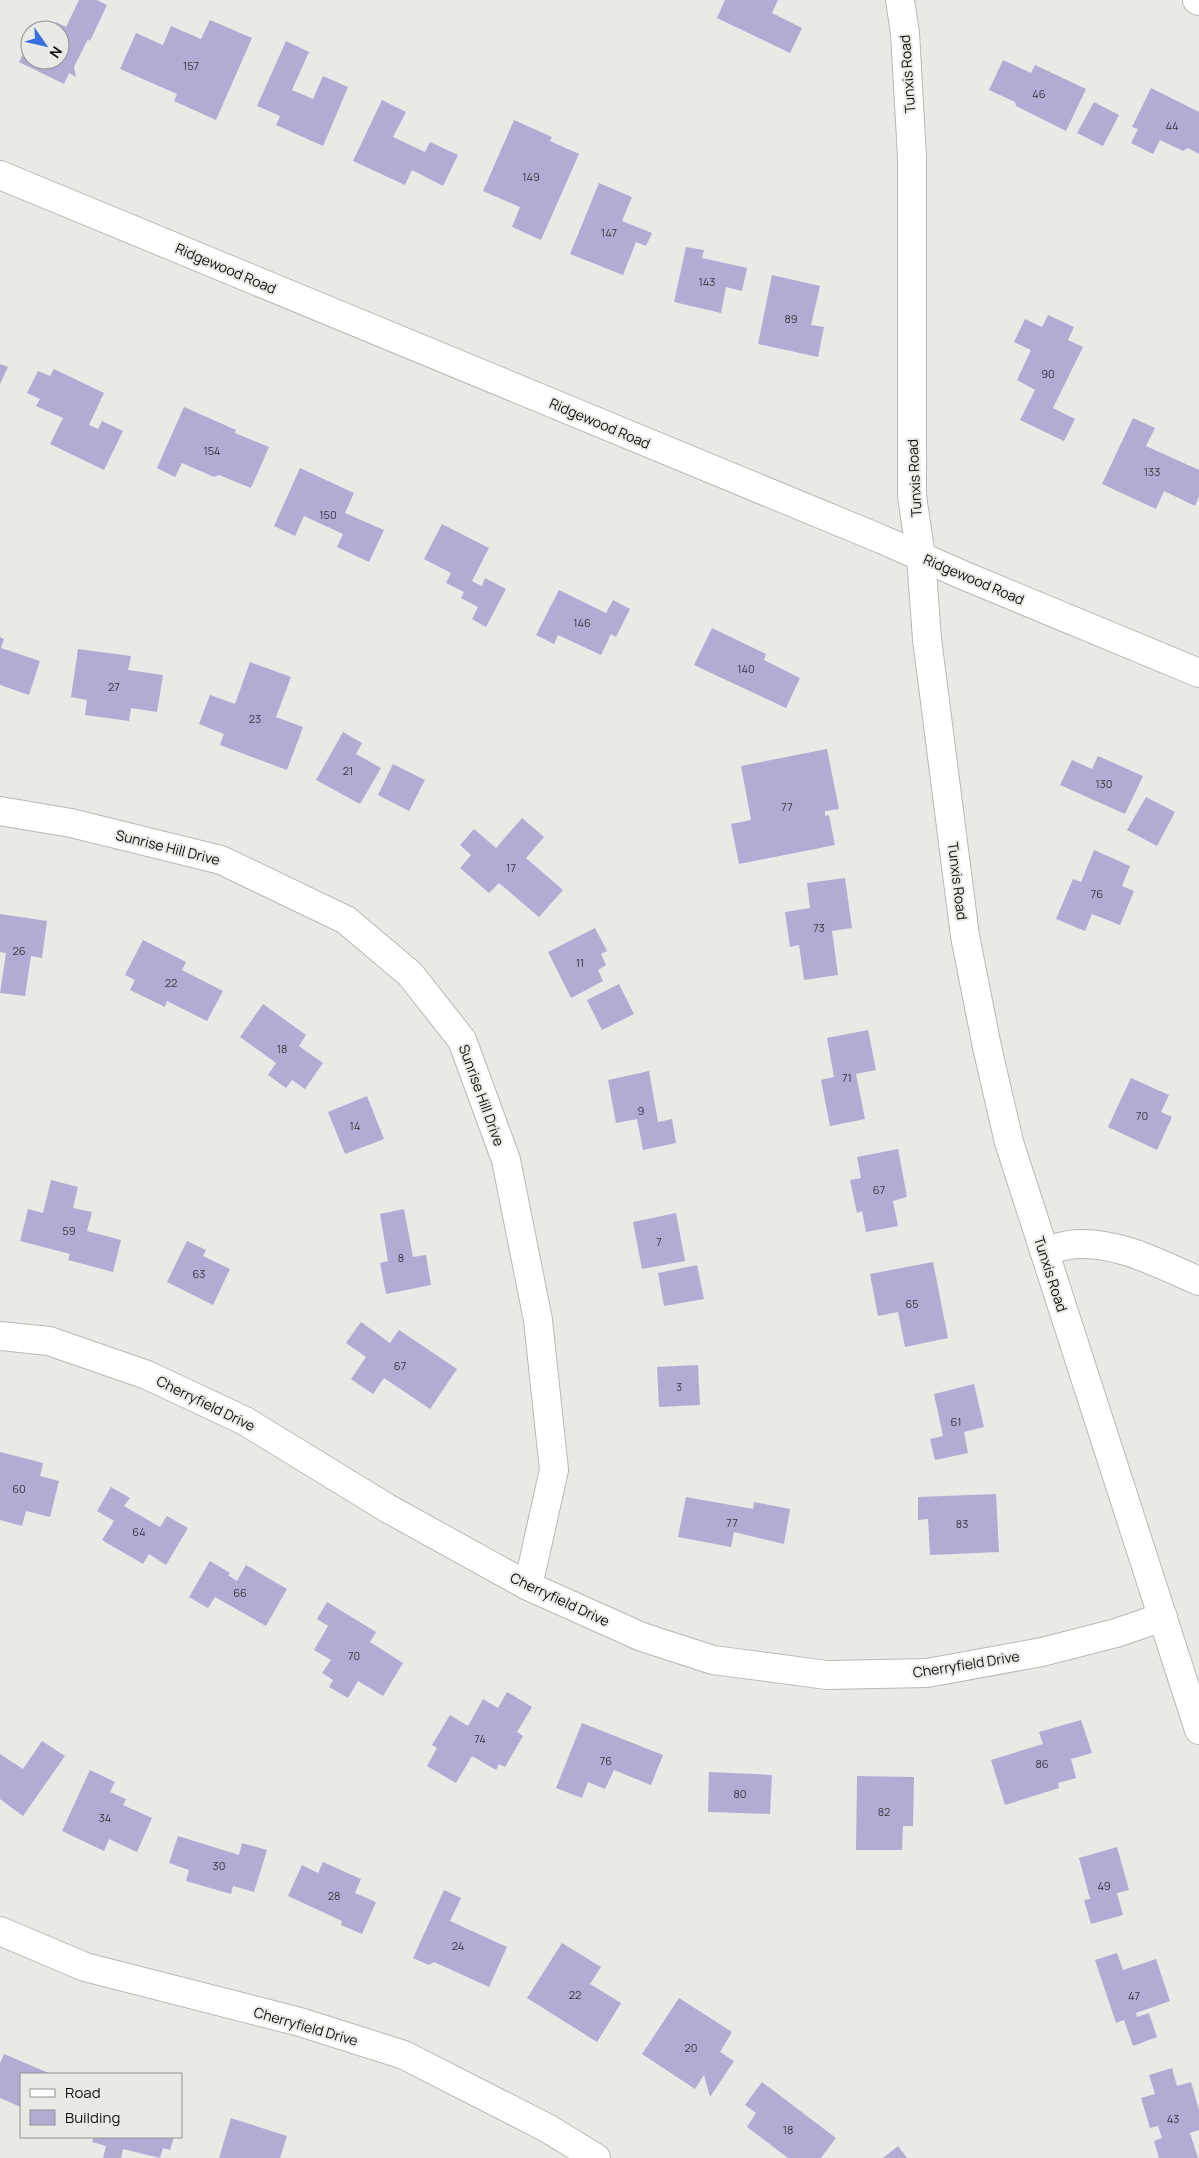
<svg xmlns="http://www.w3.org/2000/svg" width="1199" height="2158" font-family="Manrope,sans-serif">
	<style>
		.building { fill: #b2acd5 }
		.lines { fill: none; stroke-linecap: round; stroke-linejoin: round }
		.street-casing { stroke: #b9b8b5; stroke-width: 30 }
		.secondary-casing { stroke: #b9b8b5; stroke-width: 30 }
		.street { stroke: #fff; stroke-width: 28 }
		.secondary { stroke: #fff; stroke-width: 28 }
		.labels { text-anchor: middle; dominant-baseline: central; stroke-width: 4; stroke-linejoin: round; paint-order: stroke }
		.number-label { font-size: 11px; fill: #383640 }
		.street-label { font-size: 14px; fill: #0f0f0e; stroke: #e9e9e6 }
	</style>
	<rect width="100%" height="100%" fill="#e9e9e6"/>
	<path class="building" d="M79,0h18l10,5 -17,36 -2,-2 -14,28 2,10 -7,-4 -5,11 -45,-22 11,-22v20h30v-30h-8l4,-8 10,5z
		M725,0h53l-6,13 30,15 -12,25 -73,-35z
		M210,20l42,18 -36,82 -42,-19 3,-7 -57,-25 16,-36 27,12 8,-19 30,13z
		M286,41l23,11 -17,38 21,9 10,-23 25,11 -25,59 -47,-21 4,-9 -23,-10z
		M1003,60l28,13 4,-8 51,24 -20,42 -50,-25 -1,-4 -26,-12z
		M1151,88l48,24v42l-11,-6 -5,3 -23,-11 -7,14 -22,-11 7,-14 -6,-2z
		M382,100l24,12 -13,25 32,15 5,-10 28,13 -15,31 -31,-16 -7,15 -52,-24z
		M1094,102l25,13 -16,31 -26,-13z
		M514,120l38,17 -2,4 29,13 -38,86 -29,-13 8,-20 -37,-16z
		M599,183l33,14 -10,24 30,12 -6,13 -10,-4 -13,33 -53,-21z
		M686,247l18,3 -2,8 45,10 -5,23 -16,-4 -5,26 -47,-11z
		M772,275l48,11 -9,39 13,2 -6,30 -60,-13z
		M1048,315l26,12 -6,13 15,7 -30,61 22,11 -11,22 -44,-21 15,-30 -18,-10 14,-30 -17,-8 11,-23 17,8z
		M0,364l8,3 -8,17z
		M54,369l50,24 -15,32 9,4 4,-8 21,10 -19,39 -54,-26 13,-26 -27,-12 4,-7 -13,-6 11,-22 12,5z
		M184,407l52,23 -1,3 34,14 -18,41 -32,-13 -5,2 -32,-14 -7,14 -18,-9z
		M1133,418l22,10 -9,18 53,24v26l-4,10 -31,-15 -8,18 -54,-25z
		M300,468l54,25 -9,20 39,17 -15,32 -32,-15 6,-13 -39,-18 -9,20 -21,-10z
		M442,524l47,24 -17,33 10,5 3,-8 21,11 -20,38 -14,-8 6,-12 -17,-9 3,-6 -18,-9 5,-10 -27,-14z
		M559,590l47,23 7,-13 17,9 -14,28 -5,-3 -10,21 -43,-20 -4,9 -18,-9z
		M712,628l54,26 -2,6 36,18 -14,30 -92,-43z
		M0,637l4,2 -3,9 39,13 -11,34 -29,-10z
		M78,649l53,7 -3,14 35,5 -6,37 -26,-4 -2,13 -44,-6 2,-15 -16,-3z
		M250,662l41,15 -15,40 27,10 -16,43 -67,-25 4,-11 -25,-10 11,-29 25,9z
		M343,732l19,11 -6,11 25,14 -21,36 -44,-24z
		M827,749l12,60 -14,2v5l4,-1 6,30 -96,19 -8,-40 20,-4 -10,-54z
		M1098,756l45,20 -18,38 -65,-29 12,-25 20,9z
		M393,764l32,16 -16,31 -31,-16z
		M1146,797l29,15 -18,34 -30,-16z
		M522,818l22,19 -18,21 37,32 -24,27 -40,-34 -10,10 -29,-25 11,-13 -11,-10 14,-16 22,19z
		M1094,850l36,16 -8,20 12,5 -14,34 -28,-11 -7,17 -29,-12 17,-40 8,3z
		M845,878l7,50 -20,3 6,44 -34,5 -5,-35 -9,2 -5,-35 25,-4 -3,-25z
		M0,914l47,7 -5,37 -11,-2 -6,40 -25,-3 6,-40 -6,-1z
		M595,928l12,23 -6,3 5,11 -8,5 5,11 -32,17 -23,-46z
		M143,940l43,22 -4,8 41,21 -16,30 -40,-20 -2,6 -35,-17 5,-10 -10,-5z
		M619,984l15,30 -32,16 -15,-30z
		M263,1004l43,31 -7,11 24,17 -18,26 -13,-9 -6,8 -18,-13 8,-12 -36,-26z
		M868,1030l8,40 -20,4 9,45 -35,7 -9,-46 13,-3 -7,-39z
		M649,1071l9,51 14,-3 4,24 -33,7 -6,-31 -21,4 -8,-43z
		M1131,1078l38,17 -8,17 11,5 -15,33 -49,-23z
		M367,1096l17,43 -39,15 -17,-42z
		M898,1149l9,48 -14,4 5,25 -32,6 -4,-21 -5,2 -7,-33 11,-2 -4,-21z
		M51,1180l27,7 -5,21 19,4 -5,19 34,9 -8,32 -45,-12 2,-6 -50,-13 8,-32 15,4z
		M404,1209l9,48 13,-2 5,30 -45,9 -6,-31 8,-2 -8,-47z
		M676,1213l9,48 -43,8 -9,-47z
		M187,1241l19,9 -3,6 27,13 -17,36 -46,-23z
		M933,1262l15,76 -43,9 -7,-35 -20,4 -8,-42z
		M697,1265l7,34 -40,7 -6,-33z
		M361,1322l29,21 9,-13 58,39 -27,40 -46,-31 -11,16 -22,-15 15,-22 -20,-14z
		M698,1365l2,40 -41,2 -2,-40z
		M974,1384l10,43 -20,5 4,21 -33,7 -5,-21 13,-3 -9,-42z
		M0,1452l43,11 -3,13 19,5 -9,36 -24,-6 -4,15 -22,-6z
		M111,1487l19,11 -6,8 36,21 7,-11 21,12 -22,37 -17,-11 -6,10 -41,-24 12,-19 -17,-10z
		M996,1494l3,58 -69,3 -2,-36 -10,1v-23z
		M686,1497l67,12 1,-7 36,7 -6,35 -50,-12 -3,15 -53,-10z
		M210,1561l20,12 -2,2 9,6 9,-16 41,24 -21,37 -51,-29 -7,11 -19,-11z
		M327,1602l49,30 -6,10 33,21 -20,33 -25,-15 -10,17 -19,-11 4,-7 -11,-7 9,-13 -17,-10 14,-24 -11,-7z
		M507,1692l25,15 -15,25 6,4 -18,31 -6,-3 -3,6 -24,-14 -16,27 -29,-17 10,-18 -5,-3 18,-30 18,11 15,-27 15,9z
		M1081,1720l11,33 -21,6 5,19 -18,5 1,5 -54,17 -14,-45 52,-16 -4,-12z
		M582,1723l81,32 -12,30 -37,-15 -9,19 -17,-7 -6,16 -26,-10z
		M42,1741l23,15 -42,60 -23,-17v-45l23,15z
		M90,1770l25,12 -5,10 16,7 -3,6 29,13 -15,34 -28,-13 -5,12 -42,-20z
		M709,1772l63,3 -2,39 -62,-2z
		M857,1776l57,1 -1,49h-10l-1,24h-46z
		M178,1836l61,19 3,-12 25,7 -13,42 -21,-6 -2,8 -45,-13 3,-11 -20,-7z
		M1117,1847l12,43 -12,3 6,22 -32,9 -7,-24 6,-1 -11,-41z
		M323,1862l38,17 -6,14 21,9 -14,32 -21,-9 1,-4 -54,-25 14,-31 16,8z
		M444,1890l17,8 -11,23 57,26 -18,40 -55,-25 -5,3 -16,-7z
		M562,1943l39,24 -11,17 31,19 -24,39 -70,-44z
		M1117,1953l6,17 33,-11 14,42 -34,12 1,4 12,-4 8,24 -24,9 -9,-26 -8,3 -21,-63z
		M679,1998l53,34 -12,20 14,9 -24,36 -6,-22 -9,14 -53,-35z
		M4,2054l47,20h-30v33l-21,-9v-35z
		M1172,2068l5,18 14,-4 8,28v20l-9,3 8,25h-39l-5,-17 8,-3 -4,-12 -8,2 -9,-30 14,-4 -6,-19z
		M762,2082l74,56 -15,20h-33l-41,-31 9,-14 -11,-8z
		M231,2118l56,18 -7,22h-61z
		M94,2137h80l-4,13 -7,-2 -3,10 -37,-9 -2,9h-18l3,-12 -14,-4z
		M898,2146l9,12h-24z"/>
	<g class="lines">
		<defs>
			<path id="street" d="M1197,0l2,1
				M0,811l71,12 150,37 125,60 64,54 52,66 44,120 32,160 16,150 -26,116
				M1044,1251c11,-2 23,-7 34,-7 42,-2 83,21 121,37
				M0,1336l49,5 98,34 98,46 142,87 141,78 114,51 71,23 114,15 100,-2 115,-21 74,-19 47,-16
				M0,1931l85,36 215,55 104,33 143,73 49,30"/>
			<path id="secondary" d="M900,0l5,33 7,124v339l9,61 6,82 38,297 22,111 22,95 190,588
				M0,175l881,364 84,37 234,97"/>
		</defs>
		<use href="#street" class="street-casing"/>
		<use href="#secondary" class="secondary-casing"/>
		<use href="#street" class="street"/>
		<use href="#secondary" class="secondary"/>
	</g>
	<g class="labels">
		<g class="number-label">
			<text x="191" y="65">157</text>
			<text x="1039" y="93">46</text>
			<text x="1172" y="125">44</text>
			<text x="531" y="176">149</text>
			<text x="609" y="232">147</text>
			<text x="707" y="281">143</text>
			<text x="791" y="318">89</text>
			<text x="1048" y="373">90</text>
			<text x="212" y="450">154</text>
			<text x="1152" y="471">133</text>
			<text x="328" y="514">150</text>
			<text x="582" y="622">146</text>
			<text x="746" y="668">140</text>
			<text x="114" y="686">27</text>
			<text x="255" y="718">23</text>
			<text x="348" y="770">21</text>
			<text x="1104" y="783">130</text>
			<text x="787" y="806">77</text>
			<text x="511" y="867">17</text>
			<text x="1097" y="893">76</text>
			<text x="819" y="927">73</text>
			<text x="19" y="950">26</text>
			<text x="580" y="962">11</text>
			<text x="171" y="982">22</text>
			<text x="282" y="1048">18</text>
			<text x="847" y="1077">71</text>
			<text x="641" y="1110">9</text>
			<text x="1142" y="1115">70</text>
			<text x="355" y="1125">14</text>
			<text x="879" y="1189">67</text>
			<text x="69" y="1230">59</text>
			<text x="659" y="1241">7</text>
			<text x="401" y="1257">8</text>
			<text x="199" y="1273">63</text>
			<text x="912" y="1303">65</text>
			<text x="400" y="1365">67</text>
			<text x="679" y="1386">3</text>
			<text x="956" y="1421">61</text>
			<text x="19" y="1488">60</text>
			<text x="732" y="1522">77</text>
			<text x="962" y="1523">83</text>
			<text x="139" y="1531">64</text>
			<text x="240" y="1592">66</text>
			<text x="354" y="1655">70</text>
			<text x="480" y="1738">74</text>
			<text x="606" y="1760">76</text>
			<text x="1042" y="1763">86</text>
			<text x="740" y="1793">80</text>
			<text x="884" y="1811">82</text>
			<text x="105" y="1817">34</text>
			<text x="219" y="1865">30</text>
			<text x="1104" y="1885">49</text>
			<text x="334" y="1895">28</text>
			<text x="458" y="1945">24</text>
			<text x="575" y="1994">22</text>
			<text x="1134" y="1995">47</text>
			<text x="691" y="2047">20</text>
			<text x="1173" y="2118">43</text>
			<text x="788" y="2129">18</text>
		</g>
		<g class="street-label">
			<text transform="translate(907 74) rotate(-94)">Tunxis Road</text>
			<text transform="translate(226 268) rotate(23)">Ridgewood Road</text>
			<text transform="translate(600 423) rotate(23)">Ridgewood Road</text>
			<text transform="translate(914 478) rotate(-93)">Tunxis Road</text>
			<text transform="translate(974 579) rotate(23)">Ridgewood Road</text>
			<text transform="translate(168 847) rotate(14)">Sunrise Hill Drive</text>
			<text transform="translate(958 881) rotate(83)">Tunxis Road</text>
			<text transform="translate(482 1095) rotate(70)">Sunrise Hill Drive</text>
			<text transform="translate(1051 1274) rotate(72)">Tunxis Road</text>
			<text transform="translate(206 1403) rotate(26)">Cherryfield Drive</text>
			<text transform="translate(560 1599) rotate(25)">Cherryfield Drive</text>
			<text transform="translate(966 1664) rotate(-9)">Cherryfield Drive</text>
			<text transform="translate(306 2026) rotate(16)">Cherryfield Drive</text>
		</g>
	</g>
	<rect x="20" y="2073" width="162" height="65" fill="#e9e9e6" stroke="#929290"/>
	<rect x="30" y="2089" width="25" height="8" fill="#ffffff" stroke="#929290"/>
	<text x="65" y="2098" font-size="15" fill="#0f0f0e">Road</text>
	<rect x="30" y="2110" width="25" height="15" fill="#b2acd5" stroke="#929290"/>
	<text x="65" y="2123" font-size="15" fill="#0f0f0e">Building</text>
	<g transform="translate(45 45) rotate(124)"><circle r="24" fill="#e9e9e6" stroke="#929290"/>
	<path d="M0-4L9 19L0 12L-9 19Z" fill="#3671df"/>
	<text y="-8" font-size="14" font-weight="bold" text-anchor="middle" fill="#0f0f0e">N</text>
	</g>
</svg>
